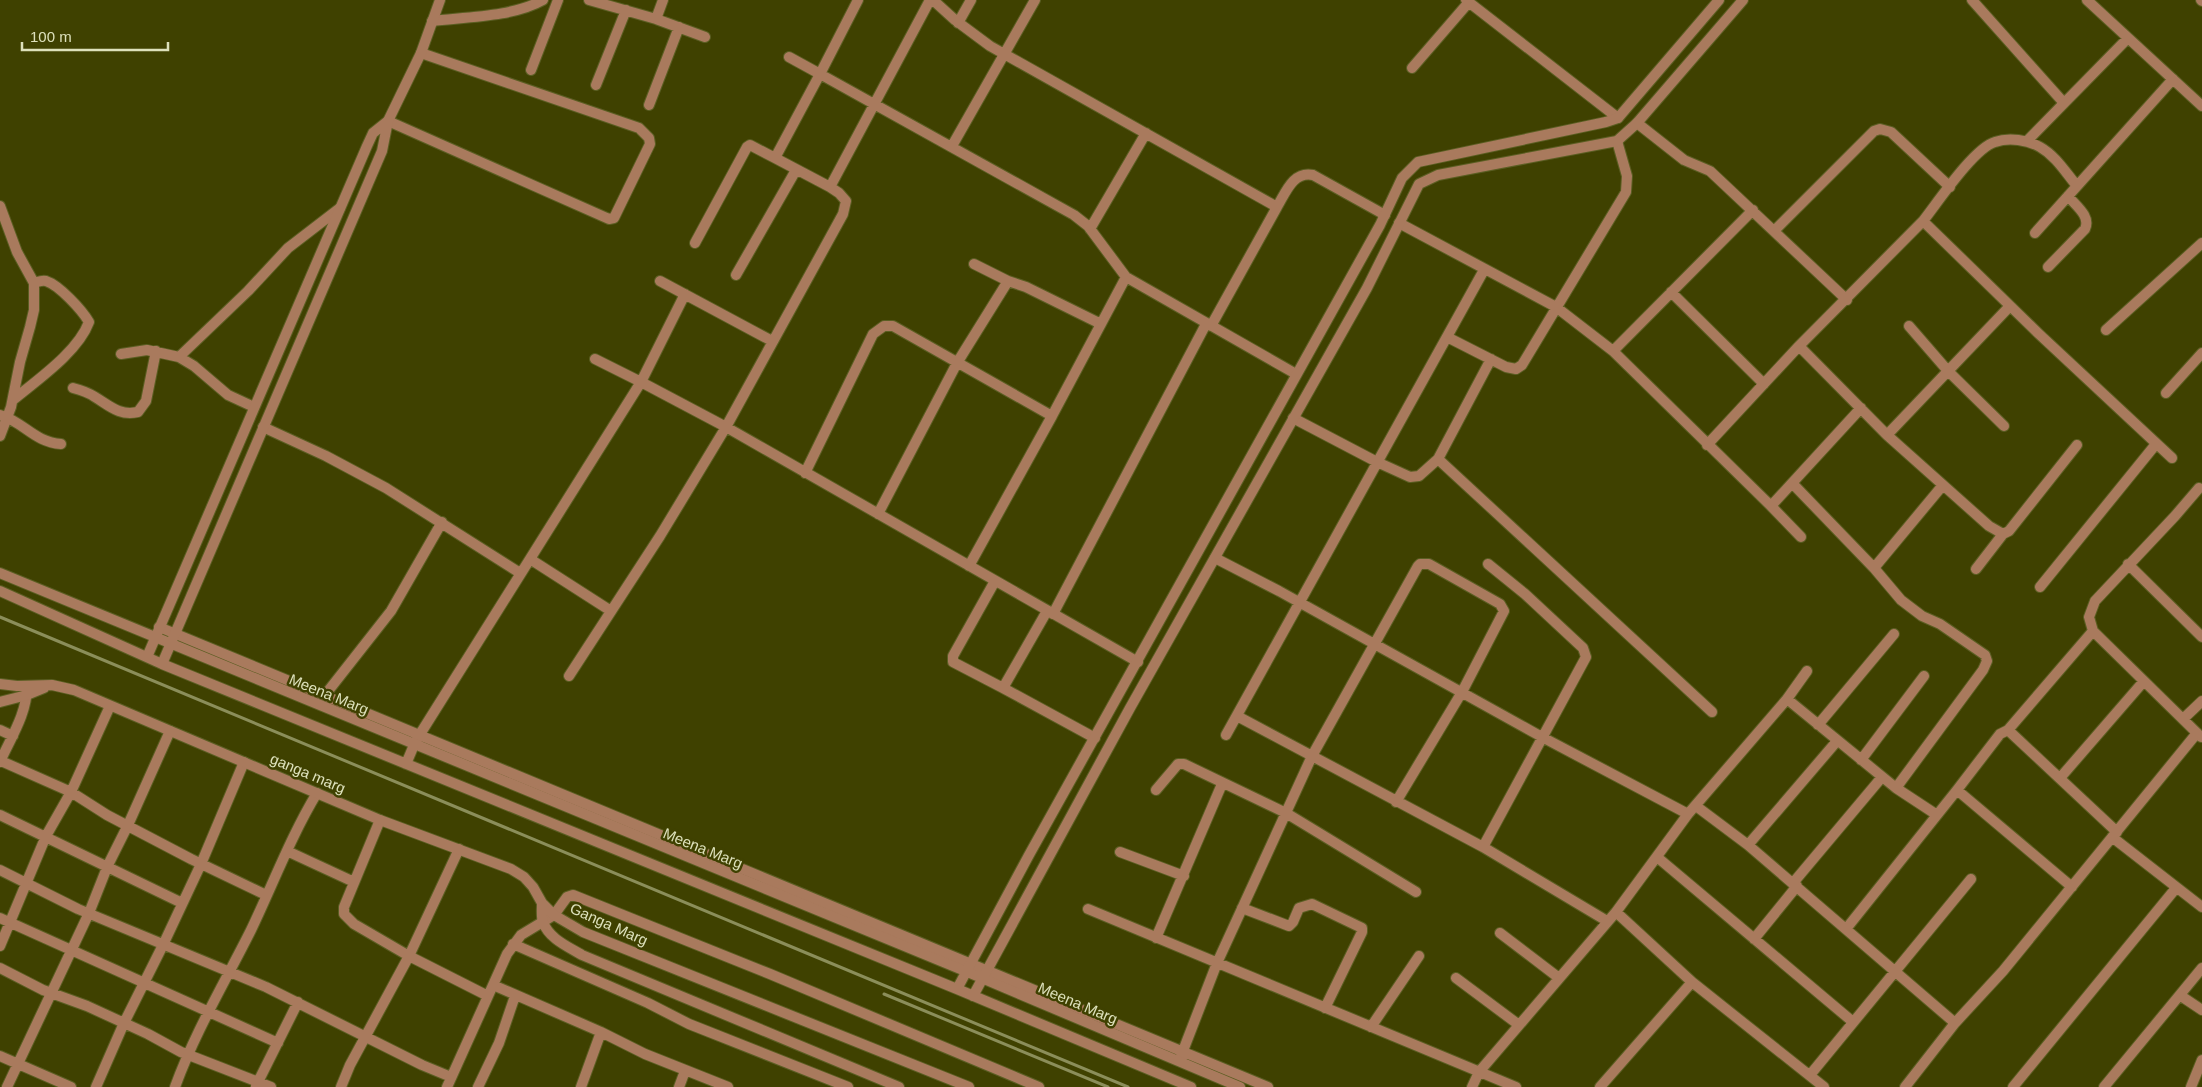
<svg xmlns="http://www.w3.org/2000/svg" width="2202" height="1087" font-family="Helvetica,sans-serif">
	<style>
		.lines { fill: none; stroke-linecap: round; stroke-linejoin: round }
		.minor-casing { stroke: #5b5e22; stroke-width: 12 }
		.tertiary-casing { stroke: #5b5e22; stroke-width: 12 }
		.minor { stroke: #a97a5d; stroke-width: 10 }
		.tertiary { stroke: #a97a5d; stroke-width: 10 }
		.rail { stroke: #8b8e5a; stroke-width: 3 }
		.labels { text-anchor: middle; dominant-baseline: central; stroke-width: 5; stroke-linejoin: round; paint-order: stroke }
		.street-label { font-size: 15px; fill: #dde1bb; stroke: #3f4100 }
	</style>
	<rect width="100%" height="100%" fill="#3f4100"/>
	<g class="lines">
		<defs>
			<path id="minor" d="M589,0l67,19 49,18
				M858,0l-38,74 254,141 14,11 38,51 170,97
				M933,0l22,20 35,26 287,161c9,-15 16,-36 36,-32l72,40
				M1466,0l152,118
				M1972,0l92,103
				M2087,0l115,106
				M2201,0l1,1
				M656,19l7,-19
				M432,21c34,-4 81,-4 111,-21
				M958,23l13,-23
				M789,57l31,17 -45,84 55,29
				M1412,68l57,-66
				M531,70l27,-70
				M596,85l30,-75
				M649,105l30,-78
				M388,121l221,98 5,-1 36,-74 -1,-6 -10,-10 -218,-75
				M1637,123l47,37 26,11 137,129
				M2027,141l101,-103
				M952,146l83,-146
				M2077,186c-11,-13 -21,-30 -37,-39 -12,-7 -31,-10 -45,-5 -21,6 -57,60 -72,79l116,113 133,124
				M0,206l17,46 17,31v27l-4,17 -10,35 -9,45 -11,29
				M1923,221l-124,125 88,89 123,-129
				M1399,223l157,84 57,44 158,155 90,-98
				M1090,229l56,-96
				M1774,231l100,-100 6,-2 11,3 59,55
				M2035,233l138,-154
				M695,243l52,-96 3,-2 25,13
				M974,264l34,17
				M2048,267l37,-38c6,-13 -9,-23 -17,-33
				M736,275l60,-105
				M660,281l112,60
				M1671,292l93,92
				M685,294l-44,88 85,45 117,-213 3,-13 -7,-8 -9,-6 100,-187
				M1211,326l66,-119
				M1909,326l39,45 56,55
				M2106,330l96,-87
				M1447,337l59,30 10,2 6,-4 104,-173 1,-16 -10,-35
				M1613,351l140,-141
				M121,354l26,-4 32,7 15,9 34,29 26,12
				M179,357l69,-66 40,-43 52,-40
				M1491,359l-53,100 274,253
				M73,388c8,2 16,5 22,9 15,9 24,19 43,15l8,-11 10,-50
				M2166,393l36,-40
				M13,400c24,-20 65,-48 76,-78 -7,-12 -30,-37 -43,-41 -5,-1 -8,1 -12,2
				M0,415c24,7 34,27 61,29
				M1052,416l74,-139
				M1293,418l84,44 33,15 9,-1 19,-17
				M263,427l63,29 60,32 134,85
				M1887,435l102,91 14,8 6,-3 68,-86
				M1707,445l92,-99
				M805,473l68,-139 11,-8h9l159,90 -83,150
				M1792,483l82,85 27,32 21,16 18,8 45,31 2,6 -4,9 -87,118
				M2199,488l-24,28 -80,85 -6,16 4,14 108,106
				M1771,506l30,31
				M878,514l79,-151 51,-82 18,6 75,37
				M1215,558l64,33 263,146 146,77
				M530,559l81,52
				M2128,564l74,73
				M1874,568l69,-83
				M1976,569l27,-35
				M995,581l-42,75v6l50,26
				M2040,587l116,-143
				M1047,611l-44,77 92,50
				M1053,614l153,-290
				M159,627l1109,460
				M2093,631l-85,99 109,102
				M569,676l91,-140 66,-109 412,235
				M325,695l66,-84 51,-89
				M1787,699l109,89 41,27
				M1237,716l246,131 103,-190 -3,-9 -58,-54 -37,-30
				M2183,719l19,-18
				M1818,725l76,-91
				M0,730l13,6
				M1226,735l258,-465
				M417,739l224,-357 -46,-23
				M1861,760l63,-84
				M1,761l70,31 36,23 84,44 75,36
				M0,762c10,-23 27,-48 27,-75
				M2060,778l84,-97
				M1156,790l22,-26h6l102,49 130,79
				M1957,790l115,97
				M1696,806l52,39 207,178
				M0,815l182,88
				M380,820l-36,87v7l10,10 55,32 79,40
				M2112,837l90,70
				M1748,845l89,-104
				M1483,847l124,74
				M287,851l67,31
				M1120,852l64,24
				M1657,857l196,165
				M0,870l78,39 188,78 156,78 29,12
				M1793,883l89,-106
				M1242,908l47,18 4,-4 6,-14 13,-4 50,24v4l-37,76
				M1088,909l428,178
				M1616,912l76,70 132,105
				M0,918l278,125
				M1846,929l111,-139 43,-56 8,-4
				M1500,933l59,45
				M1156,938l66,-154
				M1754,939l43,-53
				M513,944l135,59 41,21 159,63
				M0,946l46,-110 25,-44 39,-86
				M0,968l43,22 44,16 61,28 33,18 90,35
				M1456,978l63,47
				M493,985l108,47 44,22 83,33
				M2181,996l21,14
				M1371,1027l48,-71
				M0,1056l71,31
				M1181,1056l36,-93 95,-207 106,-190 2,-2h9l71,40 4,7 -42,81 -66,110
				M1810,1075l161,-196
				M256,1086l42,-84
				M7,1087l82,-174 19,-48 20,-40 42,-94
				M96,1087l28,-64 39,-78 38,-81 43,-102
				M175,1087c20,-55 50,-105 76,-157 22,-46 40,-94 66,-137
				M341,1087l9,-22 59,-109 50,-107
				M447,1087l60,-133 14,-19 33,-20 13,-18 6,-2 197,79 269,113
				M478,1087l21,-44 16,-47
				M581,1087l20,-55
				M679,1087l6,-16
				M1472,1087l7,-15 137,-160 72,-98 99,-115 20,-28
				M1600,1087l92,-105
				M1905,1087l50,-64 48,-52 194,-238
				M2013,1087l163,-199
				M2104,1087l98,-119
				M2191,1087l11,-27"/>
			<path id="tertiary" d="M0,573l965,398 275,116
				M0,591l162,73 795,325 234,98
				M147,657l220,-511 6,-13 15,-12
				M162,664l220,-513 6,-30 33,-68 19,-53
				M0,684l17,2 35,-1 22,5 306,130 131,49 13,8 9,10 9,16 12,12 29,17 386,155
				M0,702l27,-7 17,-7
				M406,764l8,-19
				M542,903c0,6 -1,14 1,19 6,17 26,25 39,33l317,132
				M957,989l72,-134 351,-630 22,-47 16,-16 188,-40 12,-4 101,-118
				M973,996l157,-288 237,-420 52,-104 19,-9 179,-34 20,-18 106,-123"/>
		</defs>
		<use href="#minor" class="minor-casing"/>
		<use href="#tertiary" class="tertiary-casing"/>
		<use href="#minor" class="minor"/>
		<use href="#tertiary" class="tertiary"/>
		<path class="rail" d="M0,617l1128,470
			M884,994l224,93"/>
	</g>
	<g class="labels">
		<g class="street-label">
			<text transform="translate(329 694) rotate(22)">Meena Marg</text>
			<text transform="translate(308 773) rotate(23)">ganga marg</text>
			<text transform="translate(703 848) rotate(22)">Meena Marg</text>
			<text transform="translate(609 924) rotate(24)">Ganga Marg</text>
			<text transform="translate(1078 1003) rotate(23)">Meena Marg</text>
		</g>
	</g>
	<path d="M22 42v8h146v-8" fill="none" stroke="#dde1bb" stroke-width="2.5"/>
	<text x="30" y="42" font-size="15" fill="#dde1bb" stroke="#3f4100" stroke-width="4" paint-order="stroke">100 m</text>
</svg>
